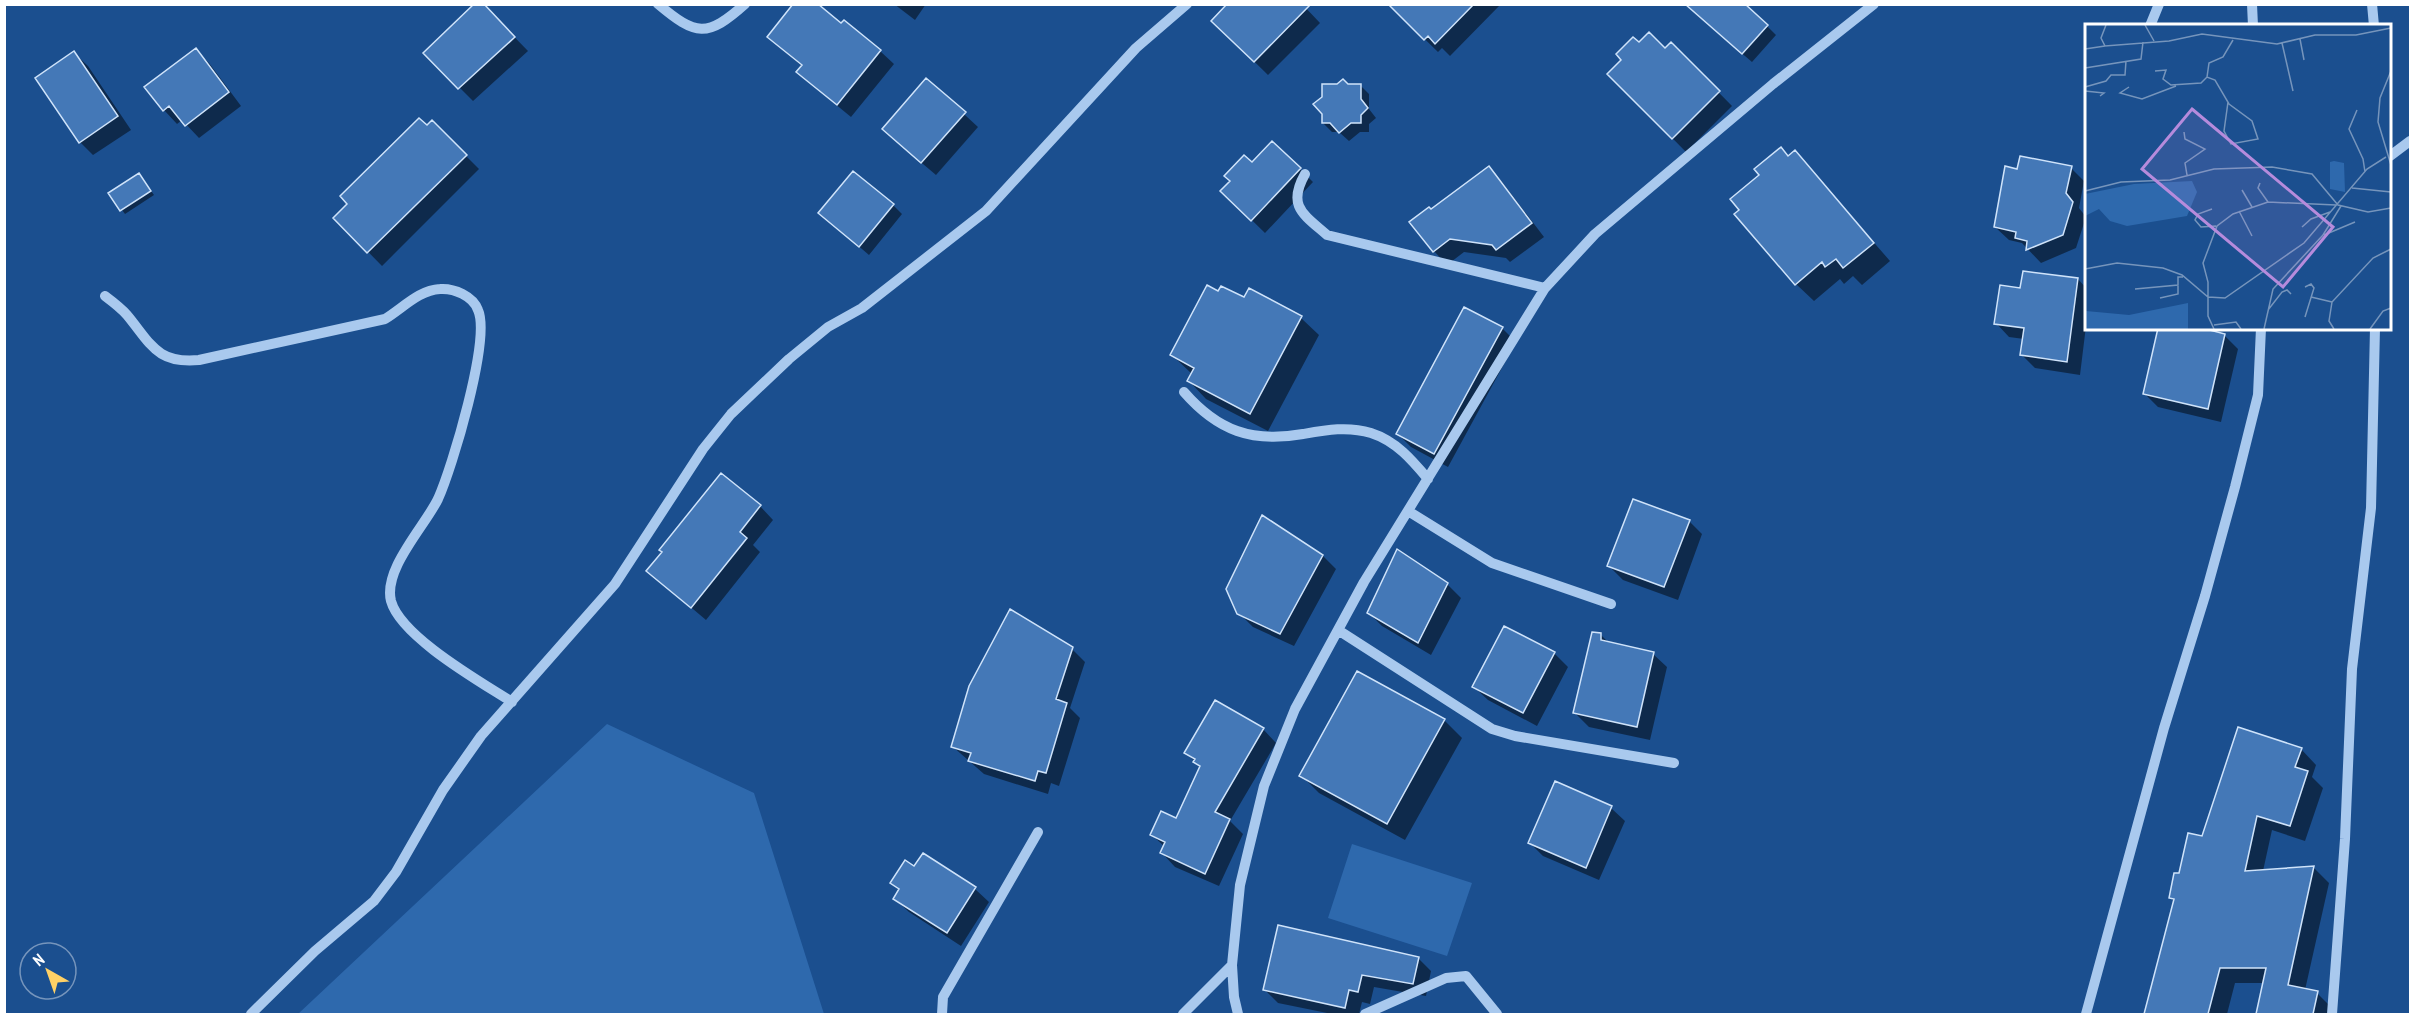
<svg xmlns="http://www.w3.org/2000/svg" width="2415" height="1019" font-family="'PT Sans Narrow',sans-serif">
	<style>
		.green { fill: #2e69ad }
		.shadow { fill: #0007 }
		.building { fill: #4478b7; stroke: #cfe3fa; stroke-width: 1.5 }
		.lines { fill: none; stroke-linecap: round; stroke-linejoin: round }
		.minor { stroke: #a9c9ee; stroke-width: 10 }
		.inset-road { fill: none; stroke: #7695bc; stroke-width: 1.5 }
		.view { fill: #b68bdc; fill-opacity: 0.15; stroke: #b68bdc; stroke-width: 3 }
		.inset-edge { fill: none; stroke: #fff; stroke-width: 3 }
	</style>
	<rect width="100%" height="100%" fill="#1b4f8f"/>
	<path class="green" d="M607,724l147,69 70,221h-526z
		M1352,844l120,39 -25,73 -119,-38z"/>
	<path class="shadow" d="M482,4l46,47 -55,50 -48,-48z
		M894,4h32l-11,16z
		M1302,4l18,19 -52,52 -55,-54z
		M1403,4h98l-51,52 -8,-8 -4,4 -39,-38z
		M1696,14l71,12 9,9 -24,27z
		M841,26l39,25 14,13 -43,53 -39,-32 -14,-13 5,-5 -34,-30z
		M1639,44l26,6 6,-6 61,62 -46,46 -77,-78z
		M195,50l14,13 32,43 -42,32 -17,-18 -5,4 -13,-14z
		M74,53l14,13 43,64 -38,25 -13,-13z
		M927,80l51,47 -42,48 -39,-33z
		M1360,85l9,9v15l7,9 -7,6v8h-9l-11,9 -10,-9h-7l-9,-9 14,-37z
		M432,122l47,47 -97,97 -47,-48z
		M1795,152l95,109 -28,24 -9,-9 -9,8 -4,-5 -26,22 -18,-17 -55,-74 20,-35z
		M1252,164l48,5 13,13 -48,51 -43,-42z
		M1489,168l13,14 42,55 -34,25 -4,-4 -42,-6 -17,13 -13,-14 -3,-40z
		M2071,168l13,13 -5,27 7,9 -10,31 -35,15 -19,-20 -13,-3 -14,-13 23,-57z
		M142,178l12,17 -29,19 -15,-20z
		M893,205l9,9 -33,41 -49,-42z
		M2078,279l8,9v38l-6,49 -45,-7 -13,-13 2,-16 -15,-2 -13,-14 26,-34z
		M1249,290l52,28 18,17 -51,96 -62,-32 -17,-18 3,-7 -20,-19 47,-62 25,7z
		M1465,309l37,19 14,14 -68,125 -37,-20 -13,-13z
		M2224,335l14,14 -17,73 -63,-15 -13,-13z
		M760,506l13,14 -20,25 7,7 -54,68 -58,-49z
		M1262,517l61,39 13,13 -42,77 -41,-19 -14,-14z
		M1689,521l13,13 -24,66 -55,-20 -14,-14z
		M1447,584l14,14 -30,57 -49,-29 -13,-13z
		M1600,634l10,10 43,10 14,13 -17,73 -61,-13 -14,-14z
		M1072,649l13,13 -15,46 10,10 -21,68 -8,-3 -3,11 -64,-20 -32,-28z
		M1554,653l14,14 -31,59 -49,-26 -14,-13z
		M1444,720l18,18 -57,102 -86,-47 -18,-18z
		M1263,729l13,14 -46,78 13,13 -24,52 -44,-19 -13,-14 3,-6 -13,-12 24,-15 25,-53 -15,-14z
		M2301,749l15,16 -4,12 11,11 -18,53 -33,-11 -9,41 51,-3 15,15 -24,107 12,3 15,15 -1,6h-74l7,-31h-29l-8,31h-82l30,-112 -5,-5 10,-22 23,-37z
		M1555,783l56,25 14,13 -26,59 -56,-24 -14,-14z
		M923,855l52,34 14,13 -28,44 -52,-34 -14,-13 5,-8 -8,-8 23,-15z
		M1418,958l13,13 -5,25 -52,-9 -4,17 -8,-2 -3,12h-27l-54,-11 -13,-13z"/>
	<path class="building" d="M474,4h10l31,33 -57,52 -35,-36z
		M793,4h25l23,19 3,-3 37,30 -44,55 -41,-33 6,-7 -35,-28z
		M1227,4h84l-57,58 -43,-41z
		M1388,4h86l-39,40 -7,-8 -4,4z
		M1685,4h60l23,21 -26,29z
		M1649,32l16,16 6,-6 49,49 -48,48 -65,-65 14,-14 -5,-6 17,-17 6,5z
		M196,48l33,44 -44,34 -16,-20 -6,5 -19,-24z
		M74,51l44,65 -39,27 -44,-65z
		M926,78l40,34 -45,51 -39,-34z
		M1343,79l5,5h13v15l7,9 -7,7v8h-10l-12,10 -9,-10h-8v-9l-9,-10 9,-7v-13h15z
		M419,118l8,7 5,-5 35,35 -100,98 -34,-35 14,-14 -7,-8z
		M1272,141l29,27 -50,53 -31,-30 10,-10 -6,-5 20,-21 8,7z
		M1781,147l7,9 7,-6 79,93 -31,25 -7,-9 -11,8 -3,-5 -27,23 -61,-71 5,-4 -9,-11 29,-24 -5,-6z
		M2020,156l52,10 -6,27 7,9 -10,33 -37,15 1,-9 -12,-3 1,-6 -22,-5 11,-61 12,3z
		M1489,166l43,57 -36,27 -4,-5 -42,-6 -17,13 -24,-30 20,-15 2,2z
		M853,171l41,33 -35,43 -41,-34z
		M139,173l12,18 -31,20 -12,-18z
		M2023,271l55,7 -11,84 -47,-7 4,-27 -30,-4 6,-39 20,3z
		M1207,285l11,6 3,-5 23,11 5,-9 53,28 -52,98 -63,-33 7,-13 -24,-13z
		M1464,307l39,20 -69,127 -38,-20z
		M2158,328h44l23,6 -17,75 -65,-15z
		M721,473l40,32 -21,27 7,6 -56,70 -45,-37 16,-19 -3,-2z
		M1633,499l57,21 -26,67 -57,-21z
		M1262,515l61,40 -43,79 -43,-20 -11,-25z
		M1397,549l51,34 -30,60 -51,-30z
		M1010,609l63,38 -17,52 11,4 -21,70 -8,-2 -3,10 -67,-20 3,-8 -20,-6 18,-61z
		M1504,626l51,26 -32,61 -51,-26z
		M1592,632l9,1v7l53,12 -17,75 -64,-14z
		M1357,671l88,48 -58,105 -88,-48z
		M1215,700l49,28 -49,84 15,7 -25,55 -45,-21 5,-11 -15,-7 11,-24 15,7 24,-52 -7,-4 2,-3 -11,-6z
		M2238,727l64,21 -7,19 13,4 -18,55 -33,-10 -12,55 69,-5 -26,119 30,6 -5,23h-57l10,-46h-46l-12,46h-64l30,-115 -5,-1 5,-25h5l9,-40 14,3z
		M1555,781l57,25 -26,62 -58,-25z
		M923,853l53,34 -29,46 -54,-34 6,-10 -9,-6 15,-23 9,6z
		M1278,925l141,32 -6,27 -51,-9 -4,17 -9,-2 -4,18 -82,-18z"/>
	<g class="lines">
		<path class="minor" d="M658,4c38,32 49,34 87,0
			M2252,4l1,22
			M2372,4l2,22
			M2150,26l9,-22
			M2390,156l20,-15
			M1305,174c-18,32 -2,40 22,61l218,53
			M105,296c8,6 16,12 22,19 24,29 30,49 72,45l186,-41c18,-11 34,-29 55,-30 14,-1 33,7 38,21 13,29 -26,158 -40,189 -13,27 -55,70 -47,102 10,36 90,81 121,101
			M1184,392c34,39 68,51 119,42 23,-4 45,-8 68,-1 25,8 41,27 57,46
			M1408,511l84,52 119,41
			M1338,630l154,99 23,7 159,27
			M251,1014l64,-63 59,-50 22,-29 47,-82 38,-54 134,-152 88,-135 28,-35 58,-55 39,-32 34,-19 124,-97 150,-163 51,-44
			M942,1014l1,-17 95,-165
			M1183,1014l49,-49
			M1238,1014l-4,-17 -2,-32 8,-80 24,-99 31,-77 69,-127 181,-294 50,-54 178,-150 101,-80
			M1365,1014l81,-36 20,-2 31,38
			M2086,1014l78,-286 41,-132 30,-109 23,-92 3,-67
			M2332,1014l13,-175 7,-170 19,-161 4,-180"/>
	</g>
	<g transform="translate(2085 24)">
		<rect width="306" height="306" fill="#1b4f8f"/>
		<path d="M249,137l10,2 1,29 -15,-3v-27zM107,157l5,11 -10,24 -60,10 -17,-5 -11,-12 -14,7v-22l49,-10zM103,279v26h-103l1,-18 43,4z" fill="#2e69ad"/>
		<path class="inset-road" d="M21,1l-5,13 4,8 64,-5 33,-7 75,10 38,-9h41l35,-7M60,1l9,16M215,15l4,21M197,19l11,48M0,25l20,-3M0,44l56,-9 2,-17M70,47l11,-1 -3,9 8,6 30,-2 6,-6 8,3 14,24 23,17 6,18 -27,5 -7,-13 4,-29M306,47l-11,27 -2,24 13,43M122,53l2,-14 14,-6 10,-17M0,63l21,-6 5,-6h14l1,-14M44,63l-9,6 22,6 34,-13M0,67l19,2 -4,3M272,86l-8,19 14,30 2,13M99,108l1,7 20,10 -20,14 2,12M175,159l-2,5 10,14M267,164l39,4M157,166l10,17M0,167l36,-9 49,-2 44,-11 58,-2 40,7 26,31 30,7 23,-4M127,185l-14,5 -3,6 6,7 15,-1M154,187l13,25M217,203l9,-8 19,-7M239,211l31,-13M0,245l32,-6 46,5 19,7 26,22 17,1 79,-55 63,-74 19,-12M50,265l43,-4v-8h5M226,273l21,5M75,274l18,-4v-9M183,286l14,-18 5,-2 4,4M220,293l9,-29 -3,-4 -6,3M129,301l22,-3 5,7M129,305l-6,-13v-34l-5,-19 14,-37 16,-12 35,-12 68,3M179,305l9,-40 50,-54 18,-29M249,305l-5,-8 3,-19 41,-44 18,-9M285,305l13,-18 8,-3"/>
		<path class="view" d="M107,85l141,118 -50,60 -141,-118z"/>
		<rect width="306" height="306" class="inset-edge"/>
	</g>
	<rect width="2415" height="1019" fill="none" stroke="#ffffff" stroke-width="12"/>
	<g transform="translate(48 971) rotate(320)"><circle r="28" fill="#1b4f8f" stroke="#7695bc" stroke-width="1.5"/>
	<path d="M0-4.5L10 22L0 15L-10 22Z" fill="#ffd166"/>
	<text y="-9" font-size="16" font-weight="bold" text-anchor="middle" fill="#ffffff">N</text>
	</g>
</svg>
